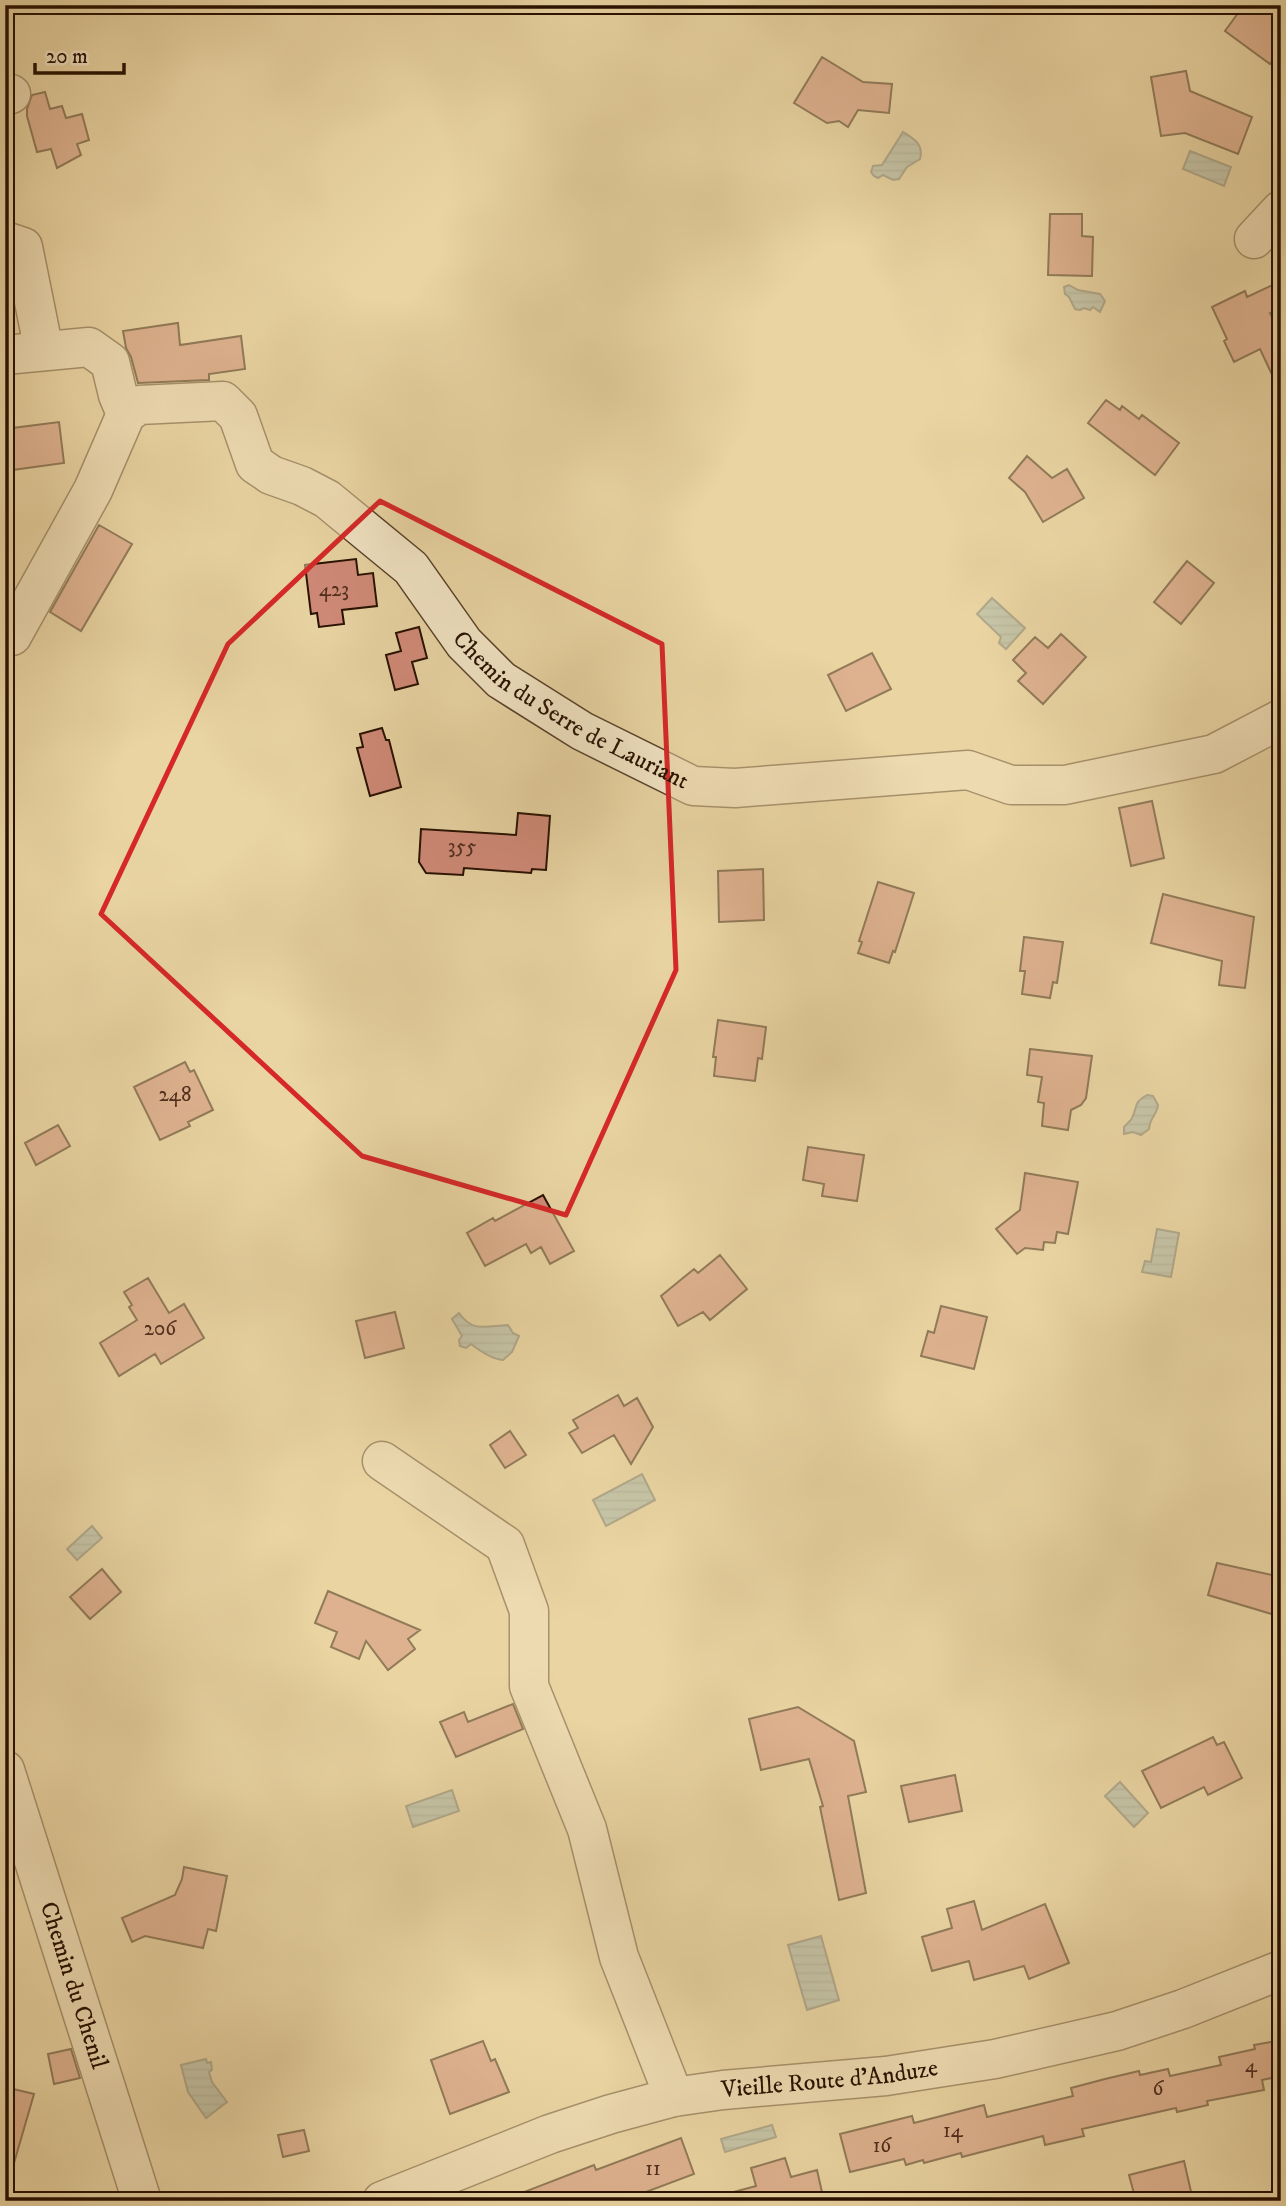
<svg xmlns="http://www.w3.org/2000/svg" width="1286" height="2206" font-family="'IM FELL DW Pica',serif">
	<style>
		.water { fill: url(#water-rules); stroke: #6e736b; stroke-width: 2 }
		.building { fill: #d08a78; stroke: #271000; stroke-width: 2 }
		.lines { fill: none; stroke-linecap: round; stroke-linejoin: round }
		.minor-casing { stroke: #584129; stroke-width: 41 }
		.minor { stroke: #f1e3c3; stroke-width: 38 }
		.marked { fill: none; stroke: #d62828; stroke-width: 5; stroke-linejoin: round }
		.labels { text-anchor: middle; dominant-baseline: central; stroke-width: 7; stroke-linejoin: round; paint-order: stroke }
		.number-label { font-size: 21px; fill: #512e1e }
		.street-label { font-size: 24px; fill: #271000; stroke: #f1e3c3 }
	</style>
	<defs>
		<pattern id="water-rules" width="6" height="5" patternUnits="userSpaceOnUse" patternTransform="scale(1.75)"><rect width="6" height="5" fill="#9db5b2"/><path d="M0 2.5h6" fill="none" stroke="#879b97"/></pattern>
	</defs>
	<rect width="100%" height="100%" fill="#e9d4a3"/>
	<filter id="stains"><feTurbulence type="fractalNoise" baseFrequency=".00286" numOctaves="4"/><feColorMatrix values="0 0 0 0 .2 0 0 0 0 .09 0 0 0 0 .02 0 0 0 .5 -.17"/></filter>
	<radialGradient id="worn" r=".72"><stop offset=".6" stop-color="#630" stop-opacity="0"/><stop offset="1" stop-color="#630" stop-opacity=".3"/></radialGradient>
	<path class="water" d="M903,132c11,7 21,12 17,27l-13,8 -8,12 -6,1 -10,-5 -5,3 -4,-2 -3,-4 2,-6 9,-1z
		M1190,151l41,16 -7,19 -41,-17z
		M1069,285l9,5 22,4 5,7 -5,11 -7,-5 -3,3 -6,-2 -4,2 -5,-1 -6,-12 -4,-3 -1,-7z
		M992,598l33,30 -19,21 -7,-6 2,-6 -24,-23z
		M1147,1095l6,1 5,9c-1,10 -8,12 -9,24l-8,6 -8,-3 -9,2v-7c1,-1 8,-8 8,-9 6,-12 1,-15 15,-23z
		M1157,1229l22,4 -8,44 -29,-5 3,-11 6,1z
		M459,1313c14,20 27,13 49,12l5,8 6,3 -7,16 -9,8c-12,-1 -23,-9 -32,-16l-5,4 -6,-2 -1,-6 3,-4 -10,-17z
		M642,1474l13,26 -49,26 -13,-26z
		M92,1526l10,12 -25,22 -10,-11z
		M1120,1782l28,31 -14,14 -29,-31z
		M452,1790l7,21 -46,16 -7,-21z
		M821,1936l18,64 -32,10 -19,-65z
		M206,2059l1,4 4,-1 1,8 -3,2 3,10 15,20 -21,16 -18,-26 -7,-27z
		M772,2125l4,12 -51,15 -4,-13z"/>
	<path class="building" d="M1244,5h37v44l-11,15 -45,-33z
		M822,57l41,25 29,2 -3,29 -31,-3 -10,17 -9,-6 -12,2 -33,-20z
		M1186,71l4,20 62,26 -14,37 -53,-21 -24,3 -10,-59z
		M45,92l5,17 12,-3 4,12 16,-4 7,26 -12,4 4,11 -24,13 -6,-19 -14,3 -10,-36v-7l5,-14z
		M1050,214h32v22l11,1 -1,39 -44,-1z
		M1281,281v27l-11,5 11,22v59l-21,-45 -26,13 -10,-21 3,-2 -15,-32 33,-16 2,6z
		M178,323l2,22 61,-9 4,33 -36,5v6l-71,3 -7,-26 -5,-9 -3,-17z
		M1106,400l14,10 2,-4 17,13 3,-4 37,28 -24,32 -67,-52z
		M59,422l5,41 -59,8v-42z
		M1027,456l25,22 15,-9 17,29 -41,24 -18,-30 -16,-14z
		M99,525l33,19 -51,87 -31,-19z
		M356,559l2,16 15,-2 4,33 -35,4 2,14 -25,3 -2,-14 -6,1 -6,-49z
		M1187,561l27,22 -33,41 -27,-22z
		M419,627l8,31 -15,4 6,22 -23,6 -9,-35 15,-4 -5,-18z
		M1061,634l25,23 -43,47 -25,-23 8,-8 -13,-13 22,-23 13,11z
		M872,653l19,36 -45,22 -18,-36z
		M382,728l4,12h3l12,47 -31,9 -13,-48 6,-1 -3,-13z
		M1152,801l12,57 -33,8 -12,-58z
		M518,813l32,3 -4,54 -14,-1 -1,4 -67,-5 -1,7 -37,-2 -7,-11 2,-33 95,6z
		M763,869l1,51 -45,2 -1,-51z
		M878,882l36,11 -19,59 -2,-1 -4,12 -31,-10 4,-11 -3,-1z
		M1163,894l91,23 -9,71 -26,-3 3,-24 -71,-18z
		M1024,937l39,5 -6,41 -4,-1 -3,16 -28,-4 3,-23h-5z
		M718,1020l48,7 -4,32 -4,-1 -3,23 -41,-5 2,-19h-3z
		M1030,1049l62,7 -6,42 -5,7 -10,5 -3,20 -26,-4 2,-23 -6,-1 4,-25 -15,-2z
		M185,1062l5,10 4,-2 19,40 -25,12 2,4 -30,14 -26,-53z
		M58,1125l12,21 -34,19 -11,-22z
		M808,1147l56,8 -7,46 -35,-5 2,-12 -21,-4z
		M1025,1173l53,9 -10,52 -11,-2 -2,11 -11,-1 -1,8 -18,-2 -8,6 -21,-25 24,-19z
		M543,1195l31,56 -24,13 -9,-17 -10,6 -5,-9 -41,22 -18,-33 26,-15 2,3z
		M720,1255l27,34 -37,31 -7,-8 -25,14 -17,-30 33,-27 4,4z
		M148,1278l21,35 15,-9 20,34 -43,26 -6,-10 -36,22 -19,-33 37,-23 -8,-13 3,-2 -8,-13z
		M941,1306l46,11 -13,52 -53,-13 7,-25 6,2z
		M395,1312l9,36 -39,10 -9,-37z
		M618,1395l6,11 13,-8 16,29 -22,37 -17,-29 -32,18 -13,-20 9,-5 -5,-8z
		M510,1431l16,24 -21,13 -15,-23z
		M1217,1563l64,14v18l-6,20 -67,-20z
		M102,1569l19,23 -31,27 -20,-22z
		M328,1591l92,39 -12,9 7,10 -27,21 -22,-29 -7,18 -28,-12 6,-15 -22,-9z
		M513,1704l10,25 -67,28 -16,-35 24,-10 4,10z
		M798,1707l56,34 12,51 -18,4 18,97 -27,7 -19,-93 3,-1 -14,-47 -48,11 -12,-51z
		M1213,1737l4,8 7,-3 18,36 -34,17 -4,-8 -43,21 -19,-37z
		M955,1775l7,36 -53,11 -8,-36z
		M184,1867l43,9 -11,55 -8,-2 -5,19 -58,-12 -13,6 -10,-24 53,-23 7,-16z
		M974,1901l8,29 63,-26 24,59 -40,16 -5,-13 -50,14 -5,-19 -37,10 -10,-34 30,-9 -5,-19z
		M1281,2040v36l-19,4 2,10 -57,11 1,4 -31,7 -1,-4 -94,21 2,7 -39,9 -2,-9 -81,21 -1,-4 -37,10 -1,-3 -17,5 -2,-6 -54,13 -10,-38 72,-18 2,7 70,-18 3,12 86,-21 -2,-8 34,-9 34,-8 1,4 28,-6 2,7 51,-11 -2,-8 36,-8 -1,-4z
		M483,2041l8,20 4,-2 14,33 -59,22 -19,-54z
		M71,2049l9,29 -26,6 -6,-30z
		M5,2087l29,7 -22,76 -7,-1z
		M304,2130l5,21 -26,6 -5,-22z
		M681,2138l13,36 -72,27h-116v-2l88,-34 2,5z
		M785,2158l6,19 26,-7 7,31h-93l-1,-8 26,-7 -5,-18z
		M1184,2161l8,35 -19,5h-37l-7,-26z"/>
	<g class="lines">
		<defs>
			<g id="minor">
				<path d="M5,96l6,-2"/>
				<path d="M1254,239l27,-29"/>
				<path d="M5,241l18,6 21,104"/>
				<path d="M5,355l84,-8 21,15 8,33 8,19"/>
				<path id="s1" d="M12,636l81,-146 33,-76 13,-9 84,-4 15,15 17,48 16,11 31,11 25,13 84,69 53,75 37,37 81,51 111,55 42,2 233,-18 43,15h54l149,-31 67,-35"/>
				<path d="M382,1461l123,84 24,66v75l58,143 32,128 55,140"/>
				<path id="s2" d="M5,1770l137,431"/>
				<path id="s3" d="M382,2201l168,-67 61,-20 63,-17 49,-7 163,-14 109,-17 122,-28 66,-22 98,-39"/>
			</g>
		</defs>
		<use href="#minor" class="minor-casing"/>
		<use href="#minor" class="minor"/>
	</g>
	<path d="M0 0H1286V2206H0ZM380,501l282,143 14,326 -110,245 -204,-59 -261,-242 127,-270z" fill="#e9d4a3" fill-opacity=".55" fill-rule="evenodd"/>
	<path class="marked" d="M380,501l282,143 14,326 -110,245 -204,-59 -261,-242 127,-270z"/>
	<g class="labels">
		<g class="number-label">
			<text x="334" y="590">423</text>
			<text x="462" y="847">355</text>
			<text x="175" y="1095">248</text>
			<text x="160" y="1329">206</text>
			<text x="1251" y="2066">4</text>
			<text x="1158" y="2089">6</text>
			<text x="953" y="2131">14</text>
			<text x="882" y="2146">16</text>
			<text x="653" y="2169">11</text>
		</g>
		<g class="street-label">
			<text stroke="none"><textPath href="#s1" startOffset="830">Chemin du Serre de Lauriant</textPath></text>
			<text stroke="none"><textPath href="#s2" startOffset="226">Chemin du Chenil</textPath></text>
			<text stroke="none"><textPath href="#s3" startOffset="467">Vieille Route d'Anduze</textPath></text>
		</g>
	</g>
	<rect width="1286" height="2206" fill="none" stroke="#e9d4a3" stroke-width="28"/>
	<rect x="7" y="7" width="1272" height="2192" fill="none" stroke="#271000" stroke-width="3.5"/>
	<rect x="14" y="14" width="1258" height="2178" fill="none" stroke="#271000" stroke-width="2"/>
	<path d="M35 63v10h89v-10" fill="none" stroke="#271000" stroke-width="3.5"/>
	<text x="46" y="63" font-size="21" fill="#271000" stroke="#f1e3c3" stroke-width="5" paint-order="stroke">20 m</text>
	<rect width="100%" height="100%" filter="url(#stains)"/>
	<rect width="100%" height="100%" fill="url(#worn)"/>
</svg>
